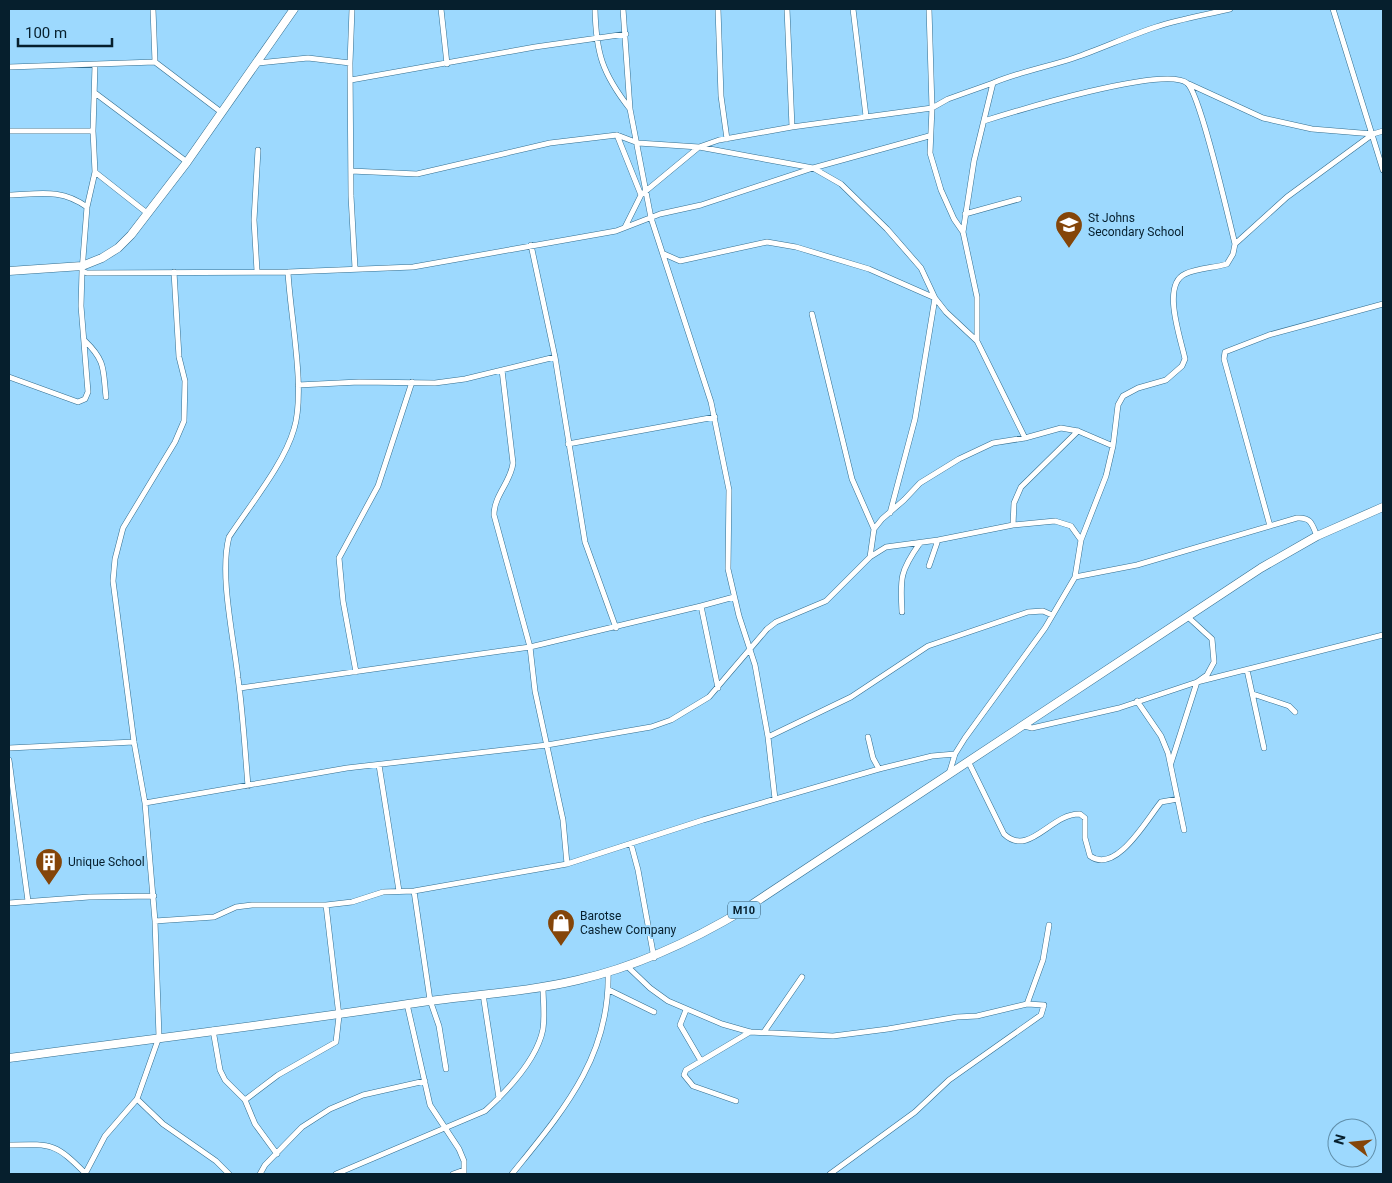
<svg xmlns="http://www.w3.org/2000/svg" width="1392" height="1183" font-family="Roboto,sans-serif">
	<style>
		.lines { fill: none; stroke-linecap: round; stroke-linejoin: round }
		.street-casing { stroke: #336e8f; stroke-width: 6 }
		.secondary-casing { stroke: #336e8f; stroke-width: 9 }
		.primary-casing { stroke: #336e8f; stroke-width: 9 }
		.street { stroke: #fff; stroke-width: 5 }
		.secondary { stroke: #fff; stroke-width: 8 }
		.primary { stroke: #fff; stroke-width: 8 }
		.labels { text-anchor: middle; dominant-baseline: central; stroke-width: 4; stroke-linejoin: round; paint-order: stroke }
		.shield { fill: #9dd9fe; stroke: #33576c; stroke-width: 1 }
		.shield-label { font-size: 11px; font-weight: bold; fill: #061f2d }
		.poi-label { font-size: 12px; fill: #061f2d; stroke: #9dd9fe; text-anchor: start }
	</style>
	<rect width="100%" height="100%" fill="#9dd9fe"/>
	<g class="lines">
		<defs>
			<path id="street" d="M153,9l2,53 66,50
				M352,9l-2,54 1,133 4,72
				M441,9l6,55
				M595,9c1,44 7,64 35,100
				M623,9l7,100 21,109 60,184 18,88 -1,79 11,47 16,49 13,72 7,62
				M718,9l3,87 6,43
				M787,9l5,118
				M853,9l13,107
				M929,9l3,99 -2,45 11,37 13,29 9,13
				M1333,9l50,161
				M258,63l50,-5 42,5
				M95,65l-2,66 2,41 -8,35 -5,64 5,2 201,-1 125,-5 203,-36 44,-17 41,-9 112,-37 116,-32
				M9,67l146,-5
				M351,80l184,-33 91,-13
				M1189,84l74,34 49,11 61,5
				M95,93l92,69
				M9,131h84
				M617,135l24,60
				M351,171l66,3 133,-31 67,-8 21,8 61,4 20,-7 73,-13 140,-19 16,-9 45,-16
				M95,172l52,41
				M9,195c30,-1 52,-7 78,12
				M965,214l54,-15
				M625,227l16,-32 58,-48 114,21 28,16 46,45 34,39 14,30 -20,121 -25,94
				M1235,244l52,-47 86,-63 10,-3
				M531,245l24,112 30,185 31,86
				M664,254l16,7 87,-19 29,5 73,22 66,29 11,14 31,29 48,97
				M257,271l-3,-51 4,-70
				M174,272l5,85 6,24 -1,40 -9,21 -52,86 -8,31 -2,22 21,161 11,61 10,118 4,116 -22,62 26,25 53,37 13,13
				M812,314l40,165 22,50
				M85,341c21,20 18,29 21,56
				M977,341v-44l-14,-65 11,-71 19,-78c26,-11 54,-16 81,-25 27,-9 54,-22 82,-31 24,-8 49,-12 74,-18
				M502,370l11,93c-2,19 -19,32 -19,52l36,132 5,44 28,129 4,44
				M9,377l69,25 7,-3 3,-7 -7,-86 1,-35
				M298,385l61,-3 76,1 30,-4 90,-22
				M568,444l147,-27
				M1013,525l1,-22 7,-16 57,-56
				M1270,526l-46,-167 1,-7 44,-17 114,-31
				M870,557l4,-28 8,-10 22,-19 16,-17 39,-24 34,-16 32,-5 36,-10 17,3 35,15
				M929,566l9,-26
				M1075,577l62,-12 160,-47c14,-1 15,6 20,18
				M701,606l33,-9
				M902,612c-2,-34 -2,-41 18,-69
				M1247,670l17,78
				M356,672l-13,-71 -4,-43 39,-72 34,-104
				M240,688l290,-41 171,-41 17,82
				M1253,694l36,12 6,6
				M1137,701l24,35 7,17 16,77
				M1024,726l8,2 87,-20 78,-26 186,-47
				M768,737l83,-40 77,-51 100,-34 15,-1 9,4
				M868,737l5,21 6,11
				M9,748l125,-6
				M9,760l19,141
				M969,763l35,71c25,24 47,-21 76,-20l5,4v20l5,18c26,19 57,-37 71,-54l17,-3
				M1171,763l26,-81 10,-7 7,-13 -2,-23 -24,-22
				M379,765l20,126
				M949,774l6,-20 10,-16 80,-110 30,-51 6,-37 25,-64 7,-30 5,-41 5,-9 15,-8 28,-8 16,-14 3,-7c-4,-20 -24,-74 0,-85 12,-6 29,-6 42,-10l6,-10 2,-10c-6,-24 -35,-151 -48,-161 -22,-18 -171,28 -203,38
				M248,786c-3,-36 -5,-72 -10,-108 -4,-39 -19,-103 -9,-141 21,-32 55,-73 65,-108 12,-38 -4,-115 -6,-157
				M145,803l202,-35 200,-23 104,-18 20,-7 38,-23 58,-68 9,-7 50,-21 44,-44 16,-10 52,-7 75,-15 42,-4 16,5 10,14
				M631,844l7,26 16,88
				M414,891l16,109 9,26 7,43
				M9,903l80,-6 65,-1
				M155,921l59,-4 22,-10 16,-2h74l26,-3 31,-10 31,-1 153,-27 136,-44 176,-51 53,-13 23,-2
				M627,966l23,22 18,13 54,23 28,8 83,4 55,-7 69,-12 20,-1 50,-12 17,1 -3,10 -92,65 -34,32 -85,62
				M609,990l45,22
				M483,994l16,104
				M407,1004l23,101 29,44 5,12v13
				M1027,1004l16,-44 6,-35
				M686,1010l-6,15 21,36
				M213,1030l7,40 5,10 20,20 10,24 22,30
				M764,1032l38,-55
				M245,1100l33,-25 58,-33 3,-26 -13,-111
				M736,1101l-43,-15 -9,-11 2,-5 64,-38
				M9,1145c44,-1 46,-2 77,29
				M85,1174l20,-38 32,-37
				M260,1174l5,-9 37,-38 28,-18 33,-14 62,-14
				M336,1174l149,-63c23,-21 52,-51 58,-82 2,-14 0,-29 0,-43
				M453,1174l11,-4
				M512,1174c50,-62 99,-117 96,-203"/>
			<path id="secondary" d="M9,271l73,-5 20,-8 16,-10 13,-13 56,-73 107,-153"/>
			<path id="primary" d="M9,1058c133,-18 267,-34 399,-54 57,-9 115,-11 170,-24 61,-14 114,-39 167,-71l516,-341 56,-32 66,-29"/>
		</defs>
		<use href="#street" class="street-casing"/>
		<use href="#secondary" class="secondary-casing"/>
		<use href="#primary" class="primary-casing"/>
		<use href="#street" class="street"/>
		<use href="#secondary" class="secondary"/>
		<use href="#primary" class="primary"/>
	</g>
	<defs>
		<symbol id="school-pin" viewBox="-11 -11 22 30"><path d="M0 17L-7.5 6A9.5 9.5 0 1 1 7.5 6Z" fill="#844509" stroke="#9dd9fe"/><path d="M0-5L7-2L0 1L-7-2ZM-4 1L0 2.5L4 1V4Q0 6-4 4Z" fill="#fff"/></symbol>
		<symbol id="building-pin" viewBox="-11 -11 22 30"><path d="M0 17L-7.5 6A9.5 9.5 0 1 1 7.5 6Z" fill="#844509" stroke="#9dd9fe"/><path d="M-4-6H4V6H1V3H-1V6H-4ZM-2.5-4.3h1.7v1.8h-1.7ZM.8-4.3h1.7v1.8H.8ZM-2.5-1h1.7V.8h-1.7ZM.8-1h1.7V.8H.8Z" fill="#fff"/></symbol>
		<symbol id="shop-pin" viewBox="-11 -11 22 30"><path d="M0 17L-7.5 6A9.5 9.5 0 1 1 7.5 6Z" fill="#844509" stroke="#9dd9fe"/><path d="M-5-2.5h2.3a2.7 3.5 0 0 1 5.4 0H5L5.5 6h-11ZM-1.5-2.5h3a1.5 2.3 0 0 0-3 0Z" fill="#fff"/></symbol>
	</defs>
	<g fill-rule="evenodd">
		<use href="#school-pin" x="1053" y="209" width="32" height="43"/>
		<use href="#building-pin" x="33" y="846" width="32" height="43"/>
		<use href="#shop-pin" x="545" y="907" width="32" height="43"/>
	</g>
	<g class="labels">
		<rect class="shield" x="728" y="901.5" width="32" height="17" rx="4"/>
		<g class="shield-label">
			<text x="744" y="910">M10</text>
		</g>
		<g class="poi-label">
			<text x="1088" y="218">St Johns<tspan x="1088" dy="14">Secondary School</tspan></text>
			<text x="68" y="862">Unique School</text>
			<text x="580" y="916">Barotse<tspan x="580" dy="14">Cashew Company</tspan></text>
		</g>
	</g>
	<rect width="1392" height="1183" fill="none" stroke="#061f2d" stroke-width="20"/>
	<g transform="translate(1352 1143) rotate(286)"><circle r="24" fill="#9dd9fe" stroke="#618faa"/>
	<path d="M0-4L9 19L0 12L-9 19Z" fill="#844509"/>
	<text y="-8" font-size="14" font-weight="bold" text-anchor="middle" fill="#061f2d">N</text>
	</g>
	<path d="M18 38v8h94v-8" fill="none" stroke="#061f2d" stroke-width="2.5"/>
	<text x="25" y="38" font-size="15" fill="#061f2d" stroke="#9dd9fe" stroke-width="4" paint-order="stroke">100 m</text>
</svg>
